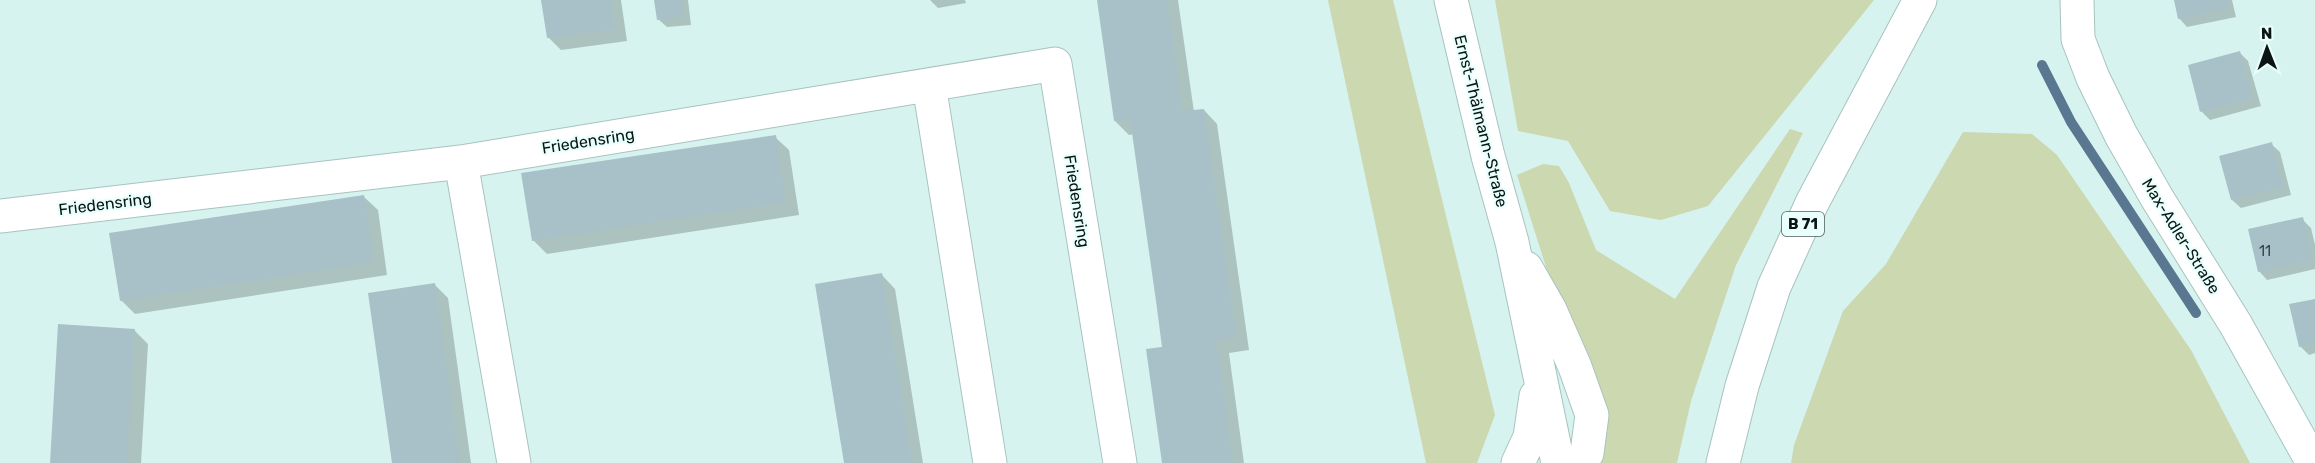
<svg xmlns="http://www.w3.org/2000/svg" width="2315" height="463" font-family="Rubik,sans-serif">
	<style>
		.green { fill: #cbd8b0 }
		.shadow { fill: #0003 }
		.lines { fill: none; stroke-linecap: round; stroke-linejoin: round }
		.stream { stroke: #5a7791; stroke-width: 10 }
		.building { fill: #a8c1c9 }
		.street-casing { stroke: #a8c3bf; stroke-width: 35 }
		.secondary-casing { stroke: #a8c3bf; stroke-width: 35 }
		.primary-casing { stroke: #a8c3bf; stroke-width: 35 }
		.street { stroke: #fff; stroke-width: 33 }
		.secondary { stroke: #fff; stroke-width: 33 }
		.primary { stroke: #fff; stroke-width: 33 }
		.labels { text-anchor: middle; dominant-baseline: central; stroke-width: 4.5; stroke-linejoin: round; paint-order: stroke }
		.number-label { font-size: 14px; fill: #324041 }
		.shield { fill: #e8fffb; stroke: #4d5b59; stroke-width: 1.5 }
		.shield-label { font-size: 15px; font-weight: bold; fill: #0b1514 }
		.street-label { font-size: 16px; fill: #0b1514; stroke: #e8fffb }
	</style>
	<rect width="100%" height="100%" fill="#d7f3ef"/>
	<path class="green" d="M1328,0h65l102,415 -18,48h-51z
		M1495,0h379l-166,206 -47,14 -51,-9 -42,-70 -50,-10z
		M1790,129l13,4 -67,132 -45,136 -14,62h-80l9,-28 -1,-33 -25,-59 -29,-60 -34,-108 26,-11 16,2 10,17 27,67 79,49z
		M1963,132l69,2 25,21 134,195 59,113h-459l3,-18 49,-134 43,-47z"/>
	<path class="shadow" d="M543,0h78l6,41 -66,9 -13,-13z
		M656,0h32l3,25 -24,2 -9,-8z
		M930,0h35l1,3 -28,5z
		M1098,0h80l16,112 10,-2 13,14 32,226 -20,3 15,110h-81l1,-115 -30,-214 -5,1 -14,-14z
		M2175,0h57l4,17 -49,10 -8,-9z
		M2240,53l8,8 13,45 -51,14 -8,-8 -12,-46z
		M775,137l14,13 10,65 -252,39 -14,-14z
		M2271,144l9,8 11,43 -50,13 -9,-8z
		M364,197l14,13 9,65 -252,39 -14,-14z
		M2302,219l9,9 4,17v24l-48,11 -8,-9z
		M882,275l13,14 28,174h-77z
		M434,284l14,14 23,165h-77z
		M2315,300v53l-6,2 -9,-9z
		M134,330l14,14 -7,119h-89z"/>
	<g class="lines">
		<path class="stream" d="M2042,65l29,57 125,191"/>
	</g>
	<path class="building" d="M541,0h70l4,29 -68,9z
		M654,0h27l2,17 -26,3z
		M1097,0h70l16,111 21,-2 32,228 -20,3 17,123h-71l-16,-114 16,-2 -6,-46 -26,-182 -16,2z
		M2174,0h52l2,9 -50,10z
		M2240,51l13,47 -53,14 -12,-47z
		M776,135l10,67 -254,39 -11,-68z
		M2272,142l11,45 -52,13 -12,-44z
		M364,195l10,67 -254,39 -11,-68z
		M2303,217l10,43 -55,12 -10,-43z
		M882,273l30,190h-68l-29,-179z
		M435,283l25,180h-68l-24,-170z
		M2315,299v45l-16,3 -10,-43z
		M58,324l77,5 -8,134h-77z"/>
	<g class="lines">
		<defs>
			<path id="street" d="M2077,0l1,39 15,39 28,57 36,63 79,127 77,138
				M929,85l61,378
				M461,162l53,301
				M0,216l461,-54 594,-98 65,399"/>
			<path id="secondary" d="M1451,0l37,156 24,86 46,221
				M1526,268l24,42 25,57 17,48 -5,38 -6,10
				M1518,463l12,-26 6,-41"/>
			<path id="primary" d="M1723,463l19,-77 32,-99 38,-84 108,-203"/>
		</defs>
		<use href="#street" class="street-casing"/>
		<use href="#secondary" class="secondary-casing"/>
		<use href="#primary" class="primary-casing"/>
		<use href="#street" class="street"/>
		<use href="#secondary" class="secondary"/>
		<use href="#primary" class="primary"/>
	</g>
	<g class="labels">
		<g class="number-label">
			<text x="2265" y="251">11</text>
		</g>
		<rect class="shield" x="1782" y="212" width="42" height="24" rx="4.5"/>
		<g class="shield-label">
			<text x="1803" y="224">B 71</text>
		</g>
		<g class="street-label">
			<text transform="translate(1481 121) rotate(76)">Ernst-Thälmann-Straße</text>
			<text transform="translate(588 141) rotate(-9)">Friedensring</text>
			<text transform="translate(1077 201) rotate(81)">Friedensring</text>
			<text transform="translate(105 204) rotate(-7)">Friedensring</text>
			<text transform="translate(2181 236) rotate(58)">Max-Adler-Straße</text>
		</g>
	</g>
	<g transform="translate(2267 48) rotate(359)" stroke="#e8fffb" stroke-width="4.5" paint-order="stroke">
	<path d="M0-4.5L10 22L0 15L-10 22Z" fill="#0b1514"/>
	<text y="-9" font-size="16" font-weight="bold" text-anchor="middle" fill="#0b1514">N</text>
	</g>
</svg>
